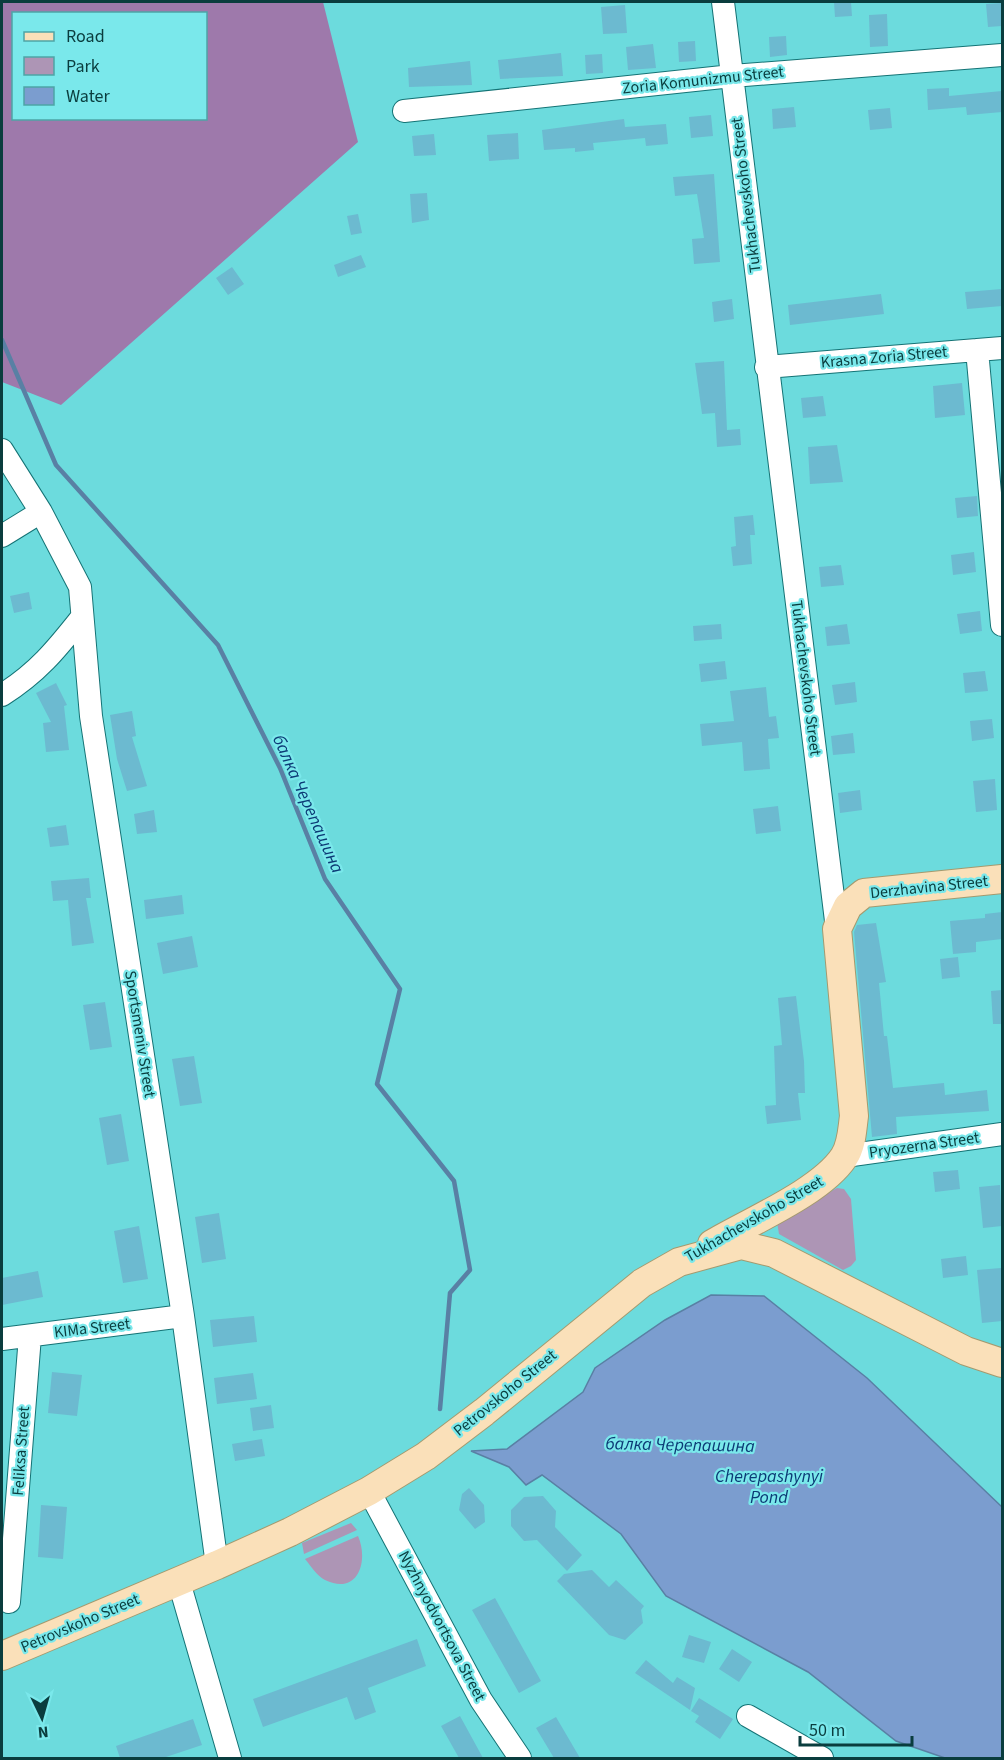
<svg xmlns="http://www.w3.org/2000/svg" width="1004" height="1760" font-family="'Source Sans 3',sans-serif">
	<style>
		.green { fill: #ad95b5 }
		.forest { fill: #9e79ab; fill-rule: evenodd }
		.water { fill: #7b9dcf; stroke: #5980a4; stroke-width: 1.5 }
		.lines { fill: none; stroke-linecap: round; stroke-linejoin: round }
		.stream { stroke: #5980a4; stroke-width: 4.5 }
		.building { fill: #6cbad0 }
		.minor-casing { stroke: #147375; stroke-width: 24 }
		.major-casing { stroke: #a49a6f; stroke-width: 30 }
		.minor { stroke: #fff; stroke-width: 22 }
		.major { stroke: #fae0b9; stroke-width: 28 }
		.labels { text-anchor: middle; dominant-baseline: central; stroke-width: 4.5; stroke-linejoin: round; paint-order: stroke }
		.street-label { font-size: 16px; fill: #0a3d3e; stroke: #7ae8eb }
		.water-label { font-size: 18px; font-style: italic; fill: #0c3a75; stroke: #7ae8eb }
	</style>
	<rect width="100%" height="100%" fill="#6cdbdd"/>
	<path class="green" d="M837,1188l7,1 7,10 5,61 -5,6 -8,4 -64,-36 -2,-12z
		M351,1523l6,7 -53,24 -2,-11z
		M358,1536c11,25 0,60 -33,44 -8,-4 -14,-14 -20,-21z"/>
	<path class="forest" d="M2,2h321l35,140 -297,263 -59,-23zM14,14h192v104h-192z"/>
	<path class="water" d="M711,1295l53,1 103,82 135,129v251h-57l-49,-17 -88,-69 -142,-76 -45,-62 -79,-59 -16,10 -17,-18 -38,-16 36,-2 76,-57 12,-24 70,-48z"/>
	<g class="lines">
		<path class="stream" d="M2,340l54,125 162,180 62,123 45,111 75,110 -23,95 77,97 16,89 -20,23 -10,116"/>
	</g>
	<path class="building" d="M834,2h17l1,14 -17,1z
		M1002,3v23l-14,1 -2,-23z
		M625,5l2,28 -24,1 -2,-27z
		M887,14l1,32 -18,1 -1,-32z
		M786,36l1,19 -17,2 -1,-20z
		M695,41l1,20 -17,1 -1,-20z
		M653,44l3,24 -28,2 -2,-23z
		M561,53l2,23 -63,3 -2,-19z
		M602,54l1,19 -17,1 -1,-19z
		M470,61l2,24 -63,2 -1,-19z
		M949,88v8l53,-5v21l-35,3 -1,-8 -38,3 -1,-21z
		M794,107l2,20 -23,2 -1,-20z
		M890,108l2,20 -22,2 -2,-20z
		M711,115l2,21 -22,2 -2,-21z
		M624,119l1,8 41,-3 2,20 -22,2 -1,-8 -52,5 1,7 -19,2v-4l-31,2 -2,-20z
		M518,133l1,26 -30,2 -2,-26z
		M434,134l2,21 -22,1 -2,-20z
		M714,174l6,88 -26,2 -2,-25 12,-1 -7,-44 -22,2 -2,-19z
		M427,193l2,27 -17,3 -2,-29z
		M358,214l4,19 -11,2 -4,-19z
		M361,255l5,12 -28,10 -4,-12z
		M232,267l12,17 -16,11 -12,-17z
		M1002,289v17l-35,3 -2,-17z
		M881,294l3,20 -94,11 -2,-20z
		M732,299l2,20 -20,3 -2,-20z
		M724,361l3,69 13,-1 1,16 -24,2 -2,-34 -13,1 -7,-51z
		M962,383l3,32 -30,3 -2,-32z
		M823,396l3,20 -23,2 -2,-20z
		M837,445l6,37 -33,2 -2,-37z
		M977,496l1,20 -21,2 -2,-20z
		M753,515l2,20h-5l2,29 -19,2 -2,-19 5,-1 -2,-29z
		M974,552l2,20 -23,3 -2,-20z
		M841,565l3,20 -23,2 -2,-20z
		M29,592l3,17 -18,4 -4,-17z
		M980,611l2,20 -22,3 -3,-20z
		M721,624l1,15 -28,2 -1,-15z
		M847,624l3,20 -23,2 -2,-19z
		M725,661l2,18 -26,3 -2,-18z
		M985,671l3,20 -23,2 -2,-20z
		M855,682l2,20 -22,3 -3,-20z
		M56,683l11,22 -3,1 5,44 -23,2 -3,-29 8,-1 -15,-29z
		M766,687l3,30 7,-1 3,22 -11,1 2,30 -26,2 -2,-29 -40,4 -2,-22 34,-3 -4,-30z
		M132,711l4,25 -4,1 15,49 -20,5 -10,-32 -7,-44z
		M992,719l2,19 -22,3 -2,-20z
		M853,733l2,20 -22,2 -2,-19z
		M995,779l2,31 -21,2 -3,-31z
		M860,790l2,20 -22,3 -2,-20z
		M778,806l3,25 -25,3 -3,-25z
		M154,810l3,22 -20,2 -3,-20z
		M66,825l3,20 -19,2 -3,-19z
		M89,878l2,20h-5l8,45 -22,3 -4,-46 -15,1 -2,-20z
		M182,895l2,19 -38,5 -2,-19z
		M1002,912v27l-26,3v10l-23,2 -3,-33 35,-3v-4z
		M876,923l10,59 -7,1 5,53h3l6,52 51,-5 1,12 42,-5 2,21 -93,6 1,17 -25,3 -18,-205 3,-7z
		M192,936l6,31 -35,7 -6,-31z
		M958,957l2,20 -18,2 -2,-20z
		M1002,990v34h-9l-2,-33z
		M796,996l8,65 1,32h-7l3,27 -34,4 -2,-18 11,-1 -2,-59 8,-1 -4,-47z
		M105,1002l7,45 -22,3 -7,-45z
		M194,1056l8,47 -22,3 -8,-47z
		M121,1114l8,47 -22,4 -8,-47z
		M958,1170l2,19 -25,3 -2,-20z
		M1000,1185l2,41 -19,2 -4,-41z
		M219,1213l7,46 -24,4 -7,-46z
		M139,1226l9,53 -25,4 -9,-52z
		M966,1256l2,19 -25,3 -2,-19z
		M1001,1268l1,53 -20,2 -5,-53z
		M38,1271l5,26 -41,8v-27z
		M254,1316l3,26 -44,5 -3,-27z
		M52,1372l30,3 -5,41 -29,-3z
		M253,1373l4,26 -40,5 -3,-26z
		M271,1405l3,23 -21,3 -3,-23z
		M262,1439l3,17 -30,5 -3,-17z
		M469,1488l15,17 1,17 -10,7 -16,-19 3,-16z
		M543,1496l13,15 -1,16 27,28 -15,16 -30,-31 -13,1 -13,-15v-16l13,-13z
		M41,1505l26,2 -4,52 -25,-2z
		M592,1570l17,17 7,-7 28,26 -3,4 2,13 -18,17 -16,-5 -52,-54 7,-7z
		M495,1598l46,83 -22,12 -47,-83z
		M689,1635l22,7 -7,21 -22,-6z
		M417,1639l9,27 -58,22 8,24 -21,8 -8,-23 -84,30 -10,-28z
		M732,1649l20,13 -13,20 -20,-13z
		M646,1660l27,23 4,-6 18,11 -5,22 -55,-37z
		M699,1698l34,21 -13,20 -25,-17 4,-6 -8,-5z
		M460,1716l23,42h-24l-18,-32z
		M556,1717l24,41h-26l-18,-30z
		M193,1719l9,26 -39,13h-43l-4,-12z"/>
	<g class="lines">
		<defs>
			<path id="minor" d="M723,2l114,927
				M404,111l328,-35 270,-21
				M977,350l25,275
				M766,367l236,-19
				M2,450l39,62 39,75 11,129 92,600 34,249
				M2,536l39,-24
				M2,695c35,-22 54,-45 80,-78
				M845,1156l157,-22
				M2,1339l181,-23
				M369,1491l112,209 39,58
				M179,1582l51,176
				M9,1602l21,-266
				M748,1716l74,42"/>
			<path id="major" d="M712,1244c37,-22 109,-52 132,-87 8,-12 8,-27 10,-41l-17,-187 11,-23 16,-13 138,-14
				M2,1656l215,-91 73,-33 79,-41 57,-35 58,-44 158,-129 37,-21 62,-17 33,8 192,98 36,12"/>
		</defs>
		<use href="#minor" class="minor-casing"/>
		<use href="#major" class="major-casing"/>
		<use href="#minor" class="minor"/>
		<use href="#major" class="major"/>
	</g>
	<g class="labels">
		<g class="street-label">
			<text transform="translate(703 80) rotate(-6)">Zoria Komunizmu Street</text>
			<text transform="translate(746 195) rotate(-97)">Tukhachevskoho Street</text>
			<text transform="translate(884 357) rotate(-5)">Krasna Zoria Street</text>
			<text transform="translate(806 678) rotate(83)">Tukhachevskoho Street</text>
			<text transform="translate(929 887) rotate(-6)">Derzhavina Street</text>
			<text transform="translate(140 1034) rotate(81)">Sportsmeniv Street</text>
			<text transform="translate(924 1145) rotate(-8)">Pryozerna Street</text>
			<text transform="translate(754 1219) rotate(-30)">Tukhachevskoho Street</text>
			<text transform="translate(92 1328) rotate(-7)">KIMa Street</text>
			<text transform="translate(505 1393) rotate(-39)">Petrovskoho Street</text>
			<text transform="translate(21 1451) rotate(-86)">Feliksa Street</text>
			<text transform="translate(80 1623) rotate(-23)">Petrovskoho Street</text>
			<text transform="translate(442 1626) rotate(62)">Nyzhnyodvortsova Street</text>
		</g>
		<g class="water-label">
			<text transform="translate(308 804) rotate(66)">балка Черепашина</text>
			<text transform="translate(680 1445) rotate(1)">балка Черепашина</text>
			<text x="769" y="1476">Cherepashynyi<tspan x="769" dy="21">Pond</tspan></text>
		</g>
	</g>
	<rect width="1004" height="1760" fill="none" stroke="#0a3d3e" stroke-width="6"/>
	<rect x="12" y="12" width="195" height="108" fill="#7ae8eb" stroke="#4da4a6" stroke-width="1.5"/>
	<rect x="24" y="32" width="30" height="9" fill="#fae0b9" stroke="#4da4a6" stroke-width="1.5"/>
	<text x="66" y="42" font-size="18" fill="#0a3d3e">Road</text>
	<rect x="24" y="57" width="30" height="18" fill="#ad95b5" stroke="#4da4a6" stroke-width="1.5"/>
	<text x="66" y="72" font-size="18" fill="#0a3d3e">Park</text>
	<rect x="24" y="87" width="30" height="18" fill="#7b9dcf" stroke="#4da4a6" stroke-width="1.5"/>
	<text x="66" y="102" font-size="18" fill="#0a3d3e">Water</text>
	<g transform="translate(42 1718) rotate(175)" stroke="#7ae8eb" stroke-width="4.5" paint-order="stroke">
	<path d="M0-4.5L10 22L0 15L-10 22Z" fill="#0a3d3e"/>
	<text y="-9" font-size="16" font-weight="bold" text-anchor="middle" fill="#0a3d3e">N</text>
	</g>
	<path d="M800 1736v9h112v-9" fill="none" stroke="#0a3d3e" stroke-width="3"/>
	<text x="809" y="1736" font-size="18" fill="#0a3d3e" stroke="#7ae8eb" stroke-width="4.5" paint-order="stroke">50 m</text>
</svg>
